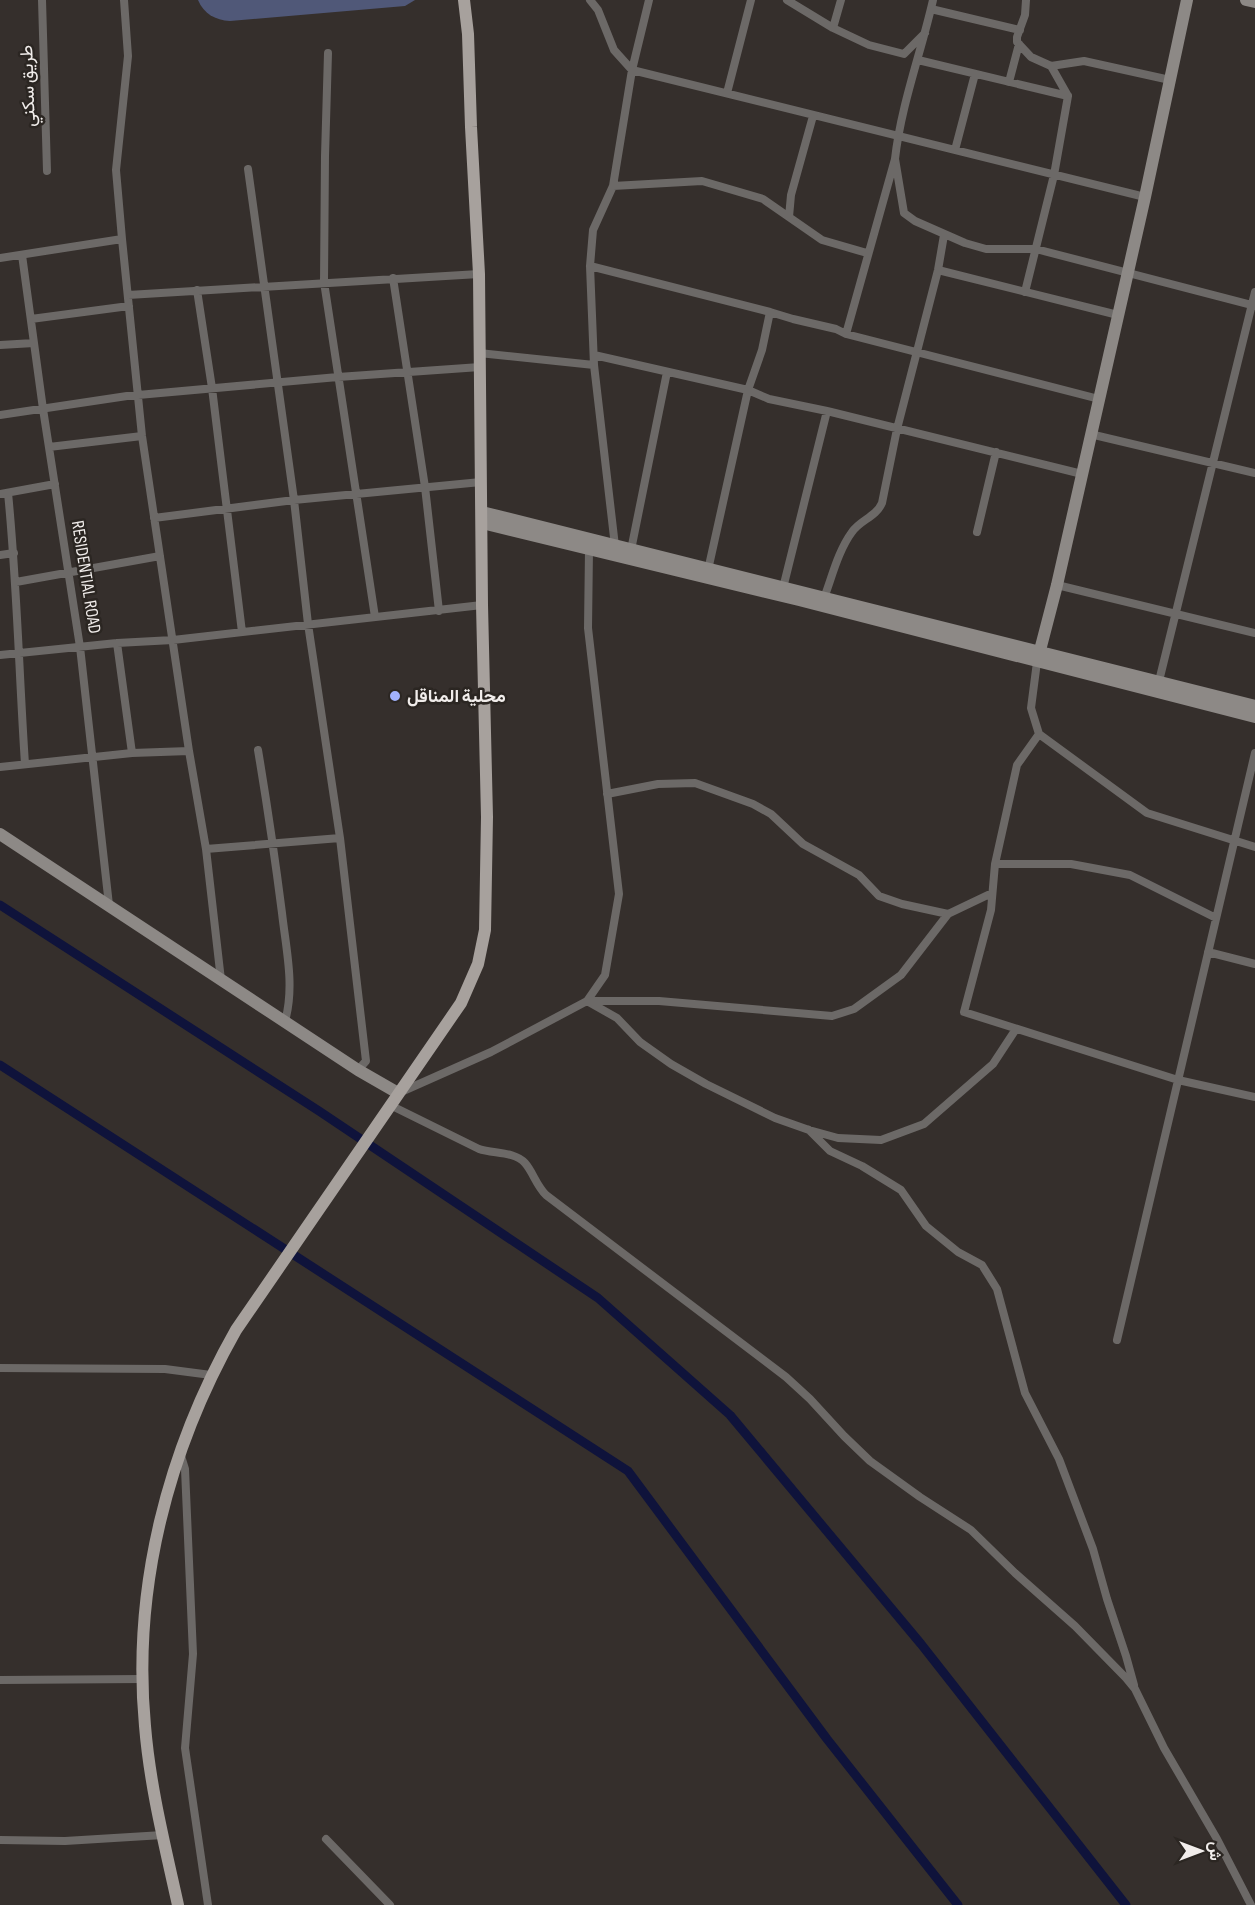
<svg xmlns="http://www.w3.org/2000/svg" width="1255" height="1905" font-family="'Sofia Sans Condensed',Vazirmatn,sans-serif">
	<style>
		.green { fill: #505878 }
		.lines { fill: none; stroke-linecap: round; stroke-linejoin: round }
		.canal { stroke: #0f133b; stroke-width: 9 }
		.street { stroke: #6c6967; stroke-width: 8 }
		.secondary { stroke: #8d8986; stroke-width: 12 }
		.primary { stroke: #a7a19d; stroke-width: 12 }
		.poi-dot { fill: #a2b2fd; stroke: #2b2622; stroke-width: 2 }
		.labels { text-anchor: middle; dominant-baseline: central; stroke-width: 5; stroke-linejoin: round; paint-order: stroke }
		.street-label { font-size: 18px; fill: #f1edeb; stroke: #2b2622 }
		.poi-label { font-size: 18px; font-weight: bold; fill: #f1edeb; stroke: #2b2622; text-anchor: start }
	</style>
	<rect width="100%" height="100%" fill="#352f2c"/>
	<path class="green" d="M198,0h217l-10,6 -175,15c-15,-1 -26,-7 -32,-21z"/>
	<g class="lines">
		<path class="canal" d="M0,905l319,206 279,187 132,117 191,229 205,261
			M0,1065l628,406 199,268 131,166"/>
		<path class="street" d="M42,0l5,171
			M124,0l4,56 -12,114 6,69 20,197 47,315 17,98 15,131
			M590,0l8,10 16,40 18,20 513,127
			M787,0l46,28 36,17 35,9 21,-21
			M931,9l89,21
			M833,28l8,-28
			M328,53l-3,103 -1,126 51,335
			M918,60l150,36
			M1051,66l33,-5 86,19
			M1009,82l10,-38
			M727,93l24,-93
			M955,150l20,-76
			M895,159l9,54 11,8 50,22 21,6h50l219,57
			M248,169l46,331 14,124 32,214 26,223 -8,9
			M613,186l89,-5 61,18 59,41 45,13
			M789,217l2,-22 22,-79
			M22,255l21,154 37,238 29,258
			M0,258l122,-19
			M590,266l180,46 23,7 43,10 10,5 253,65
			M938,270l180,45
			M393,278l32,209 14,124
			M197,290l15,98 30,244
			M1025,292l29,-117 14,-79 -17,-30 -20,-9 -14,-15v-5l8,-22 1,-15
			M128,295l351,-21
			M31,319l98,-13
			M846,334l49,-175c6,-54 26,-106 38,-159
			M0,345l34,-2
			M479,353l115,12
			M594,355l154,35 21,9 58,12 255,63
			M0,415l127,-19 211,-19 142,-10
			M1090,434l165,39
			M49,447l93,-11
			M8,493c9,90 11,181 17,271
			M0,494l55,-10
			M154,518l140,-18 187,-18
			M977,532l19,-80
			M615,546l-21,-181 -4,-99 3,-36 20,-44 19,-116 17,-70
			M631,550l36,-178
			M0,555l14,-2
			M708,570l40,-180 14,-40 8,-38
			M16,582l144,-26
			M1057,585l198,48
			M783,588l44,-177
			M824,598c8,-21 14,-47 28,-66 8,-12 24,-15 30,-29l15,-74 41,-159 6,-35
			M0,655l117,-12 56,-3 309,-35
			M1037,662l-6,46 8,26 -22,31 -22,99 -4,46 -27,102 214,68 77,17
			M1159,681l96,-389
			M1039,734l108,79 108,34
			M258,750c9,54 17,108 24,163 4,36 13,73 3,108
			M132,753l57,-2
			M0,767l132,-14 -15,-110
			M607,794l51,-10 37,-1 58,21 18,10 32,30 56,31 20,21 23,8 46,10
			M206,849l134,-11
			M995,864h76l59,11 86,43
			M1208,952l47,12
			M587,1001l30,17 23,24 31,22 35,20 69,34 34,12 29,8 43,2 43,-16 69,-60 23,-35
			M588,1001h71l173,15 22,-7 47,-34 47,-61 44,-21
			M401,1092l90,-40 96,-51 18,-26 14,-81 -31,-266 1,-78
			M390,1105l89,44c14,5 35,2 46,14 8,9 11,22 21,32l240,182 24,22 34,37 26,25 50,36 51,33 44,43 60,53 51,52 9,11 29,59 53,91 34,66
			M809,1130l21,21 32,15 39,24 25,36 32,26 24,13 15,24 28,104 34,66 34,90 14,50 19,57 8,29
			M1117,1340l138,-587
			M0,1368l165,1 46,6
			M181,1456l4,13 8,185 -8,94 23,157
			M0,1680l143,-1
			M326,1839l64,66
			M0,1840l65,1 98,-6"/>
		<path class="secondary" d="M1246,0l9,2
			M482,512l773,194
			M482,523l317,77 456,117
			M1038,658l19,-73 88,-388 42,-197
			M0,834l358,236 40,23"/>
		<path class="primary" d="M178,1905c-13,-59 -28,-118 -33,-179 -13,-138 23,-276 91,-396l225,-327 17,-39 7,-34 2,-113 -5,-212 -3,-331 -8,-147 -3,-93 -4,-34"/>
	</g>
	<circle class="poi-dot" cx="395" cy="696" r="6"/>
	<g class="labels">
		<g class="street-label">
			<text transform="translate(28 86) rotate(-92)">طريق سكني</text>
			<text transform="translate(86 577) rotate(81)">RESIDENTIAL ROAD</text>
		</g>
		<g class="poi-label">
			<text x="407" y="696">محلية المناقل</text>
		</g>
	</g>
	<g transform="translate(1201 1851) rotate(90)" stroke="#2b2622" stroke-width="4.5" paint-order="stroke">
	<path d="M0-4.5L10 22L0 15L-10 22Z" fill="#f1edeb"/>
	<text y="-9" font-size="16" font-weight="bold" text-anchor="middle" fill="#f1edeb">ش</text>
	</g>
</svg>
